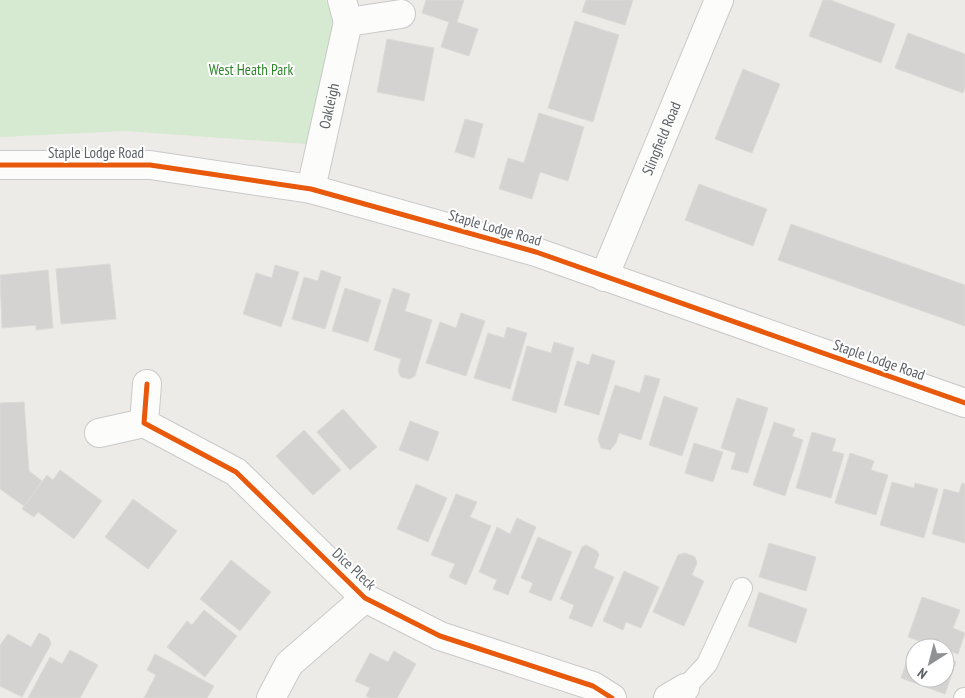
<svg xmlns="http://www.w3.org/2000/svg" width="965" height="698" viewBox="0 0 965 698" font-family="'PT Sans Narrow',sans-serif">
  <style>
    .green { fill: #d5ead0 }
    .building { fill: #d4d3d1; stroke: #dcdad6 }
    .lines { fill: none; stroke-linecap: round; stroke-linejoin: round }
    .service-casing { stroke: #c9cac9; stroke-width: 22 }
    .minor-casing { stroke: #c9cac9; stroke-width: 30 }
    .service { stroke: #fcfcfb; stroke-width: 20 }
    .minor { stroke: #fcfcfb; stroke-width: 28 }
    .cycleway-casing { stroke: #fff; stroke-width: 8 }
    .cycleway { stroke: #e8590c; stroke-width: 5 }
    .labels { text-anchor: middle; stroke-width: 4; stroke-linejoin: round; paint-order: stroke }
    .park-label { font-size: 15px; fill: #2f852c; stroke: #fff }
    .street-label { font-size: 15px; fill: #5c6166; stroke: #fff }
  </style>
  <rect width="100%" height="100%" fill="#edebe7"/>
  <!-- green -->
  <path class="green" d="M 0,0 L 325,0 L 336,20 L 306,144 L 126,131 L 0,137 Z"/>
  <!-- building -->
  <path class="building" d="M 426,0 L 464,0 L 457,22 L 478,29 L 469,56 L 441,47 L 449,22 L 422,13 Z
    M 586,0 L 633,0 L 625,25 L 582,12 Z
    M 823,0 L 830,0 L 895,24 L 881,63 L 809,36 Z
    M 575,21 L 619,35 L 593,122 L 548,108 Z
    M 908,33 L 965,54 L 965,87 L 963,93 L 895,68 Z
    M 387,39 L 434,48 L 424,101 L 377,92 Z
    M 743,69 L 780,84 L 752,153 L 715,139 Z
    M 539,113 L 584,127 L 568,181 L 540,172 L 532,199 L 499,189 L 508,158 L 524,163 Z
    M 465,119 L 483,124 L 474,158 L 455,152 Z
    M 699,184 L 767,209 L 753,246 L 685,220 Z
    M 791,224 L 965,285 L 965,326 L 778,260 Z
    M 110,264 L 116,319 L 61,324 L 56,269 Z
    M 275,265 L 299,272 L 281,327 L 243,314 L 256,273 L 272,278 Z
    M 48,270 L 53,328 L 36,330 L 36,325 L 2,328 L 0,275 Z
    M 321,270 L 341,277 L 325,329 L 292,319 L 304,277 L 318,281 Z
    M 345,288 L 381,300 L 368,342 L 332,331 Z
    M 393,288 L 410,294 L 405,311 L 432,320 L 415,376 L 409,379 L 401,377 L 398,371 L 401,359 L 374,350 Z
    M 461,313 L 485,321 L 466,376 L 426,363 L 440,322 L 456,328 Z
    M 507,327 L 527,333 L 510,389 L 474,378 L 488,333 L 504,338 Z
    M 554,342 L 574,348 L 556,413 L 512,400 L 527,346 L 551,353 Z
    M 592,354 L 615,361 L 599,415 L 564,405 L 577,361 L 589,365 Z
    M 645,375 L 660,379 L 641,440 L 619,433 L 616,443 L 610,450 L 601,448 L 598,439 L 615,385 L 640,393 Z
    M 664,396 L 698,408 L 682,456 L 649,445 Z
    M 737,398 L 768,408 L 748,473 L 731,469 L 736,453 L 721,448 Z
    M 24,402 L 29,471 L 42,481 L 24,506 L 0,489 L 0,403 Z
    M 343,409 L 377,447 L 350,470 L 317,432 Z
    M 410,421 L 439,432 L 428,461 L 399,450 Z
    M 774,422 L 795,429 L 792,436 L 803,440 L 785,496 L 753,485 Z
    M 304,430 L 341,470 L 313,495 L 276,456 Z
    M 812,432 L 836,439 L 832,451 L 844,454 L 831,498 L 796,488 Z
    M 694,443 L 723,452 L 713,482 L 685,473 Z
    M 850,453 L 874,461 L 871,470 L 888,475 L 876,515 L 835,503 Z
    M 60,470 L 102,501 L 74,539 L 38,512 L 34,517 L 22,509 L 47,475 L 53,480 Z
    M 892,482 L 914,488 L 915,483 L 938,489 L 924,538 L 880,525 Z
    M 962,483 L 965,484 L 965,543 L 932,534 L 944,489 L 959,493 Z
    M 416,484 L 447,498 L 428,542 L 397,529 Z
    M 456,494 L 477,502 L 470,517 L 491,526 L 466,585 L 449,577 L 455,564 L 431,555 Z
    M 133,499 L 177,531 L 148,569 L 105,537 Z
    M 517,518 L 536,527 L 508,595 L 493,589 L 497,580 L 479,572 L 497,527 L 510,534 Z
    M 538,537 L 572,552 L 551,601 L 529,592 L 533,583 L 521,578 Z
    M 769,543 L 816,557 L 806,591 L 759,577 Z
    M 586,545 L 597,551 L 599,555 L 594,568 L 614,577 L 592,627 L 569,618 L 574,605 L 560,599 L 582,547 Z
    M 685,553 L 695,557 L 697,563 L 692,575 L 704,581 L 684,626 L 653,612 L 678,555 Z
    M 231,560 L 271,592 L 240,631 L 200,599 Z
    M 624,571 L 659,587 L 641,628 L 626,622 L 623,630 L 603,621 Z
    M 759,592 L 807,609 L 796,643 L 748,626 Z
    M 922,597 L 960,610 L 953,628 L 965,633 L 958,654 L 908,637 Z
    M 204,610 L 237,636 L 205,677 L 167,647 L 187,621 L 192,625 Z
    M 39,633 L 49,638 L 51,644 L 22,697 L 0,686 L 0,645 L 8,634 L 31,647 Z
    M 912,647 L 915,648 L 915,678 L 945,678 L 945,659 L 956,662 L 945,694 L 901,678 Z
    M 70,650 L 98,665 L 80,698 L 28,698 L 50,657 L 62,664 Z
    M 394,651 L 416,664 L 397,698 L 370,698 L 366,696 L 370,688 L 355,681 L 370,653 L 388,662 Z
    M 155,654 L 214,686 L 207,698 L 144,698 L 156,675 L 147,670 Z"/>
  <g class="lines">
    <!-- service casing -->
    <g class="service-casing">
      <path id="service" d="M 685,688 L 707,664 L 742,588
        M 964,698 L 965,698"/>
    </g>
    <!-- minor casing -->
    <g class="minor-casing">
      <g id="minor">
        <path d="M 342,0 L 348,22 L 401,14"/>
        <path d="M 0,165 L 150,165 L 311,189 L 536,252 L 965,403"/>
        <path id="s1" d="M 311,189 L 348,22"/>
        <path id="s2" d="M 604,277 L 719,0"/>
        <path d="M 147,384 L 144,423 L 236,472 L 365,598 L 440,636 L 593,686 L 612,698"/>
        <path d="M 99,433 L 144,423"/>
        <path d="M 271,698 L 289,664 L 365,598"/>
        <path d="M 668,698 L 685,688"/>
      </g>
    </g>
    <!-- service -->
    <use href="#service" class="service"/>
    <!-- minor -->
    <use href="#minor" class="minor"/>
    <!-- cycleway casing -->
    <g class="cycleway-casing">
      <path id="cycleway" d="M 0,165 L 150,165 L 311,189 L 536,252 L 965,403
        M 147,384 L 144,423 L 236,472 L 365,598 L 440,636 L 593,686 L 612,698"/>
    </g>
    <!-- cycleway -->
    <use href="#cycleway" class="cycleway"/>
  </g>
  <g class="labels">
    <!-- park labels -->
    <g class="park-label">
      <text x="251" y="75">West Heath Park</text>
    </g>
    <!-- street labels -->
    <g class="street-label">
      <text dy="5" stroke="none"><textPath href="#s1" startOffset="85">Oakleigh</textPath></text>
      <text dy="5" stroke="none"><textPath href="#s2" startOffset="150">Slingfield Road</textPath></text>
      <text x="96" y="158">Staple Lodge Road</text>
      <text transform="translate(495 228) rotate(16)" y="5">Staple Lodge Road</text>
      <text transform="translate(879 360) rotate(19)" y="5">Staple Lodge Road</text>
      <text transform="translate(354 569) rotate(43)" y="5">Dice Pleck</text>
    </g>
  </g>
  <!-- north arrow -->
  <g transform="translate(930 663) rotate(216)"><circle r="24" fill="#ffffff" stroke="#bec0c2"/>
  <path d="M0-4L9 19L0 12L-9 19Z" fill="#8f9193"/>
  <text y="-8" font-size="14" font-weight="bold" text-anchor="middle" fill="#5c6166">N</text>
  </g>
</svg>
